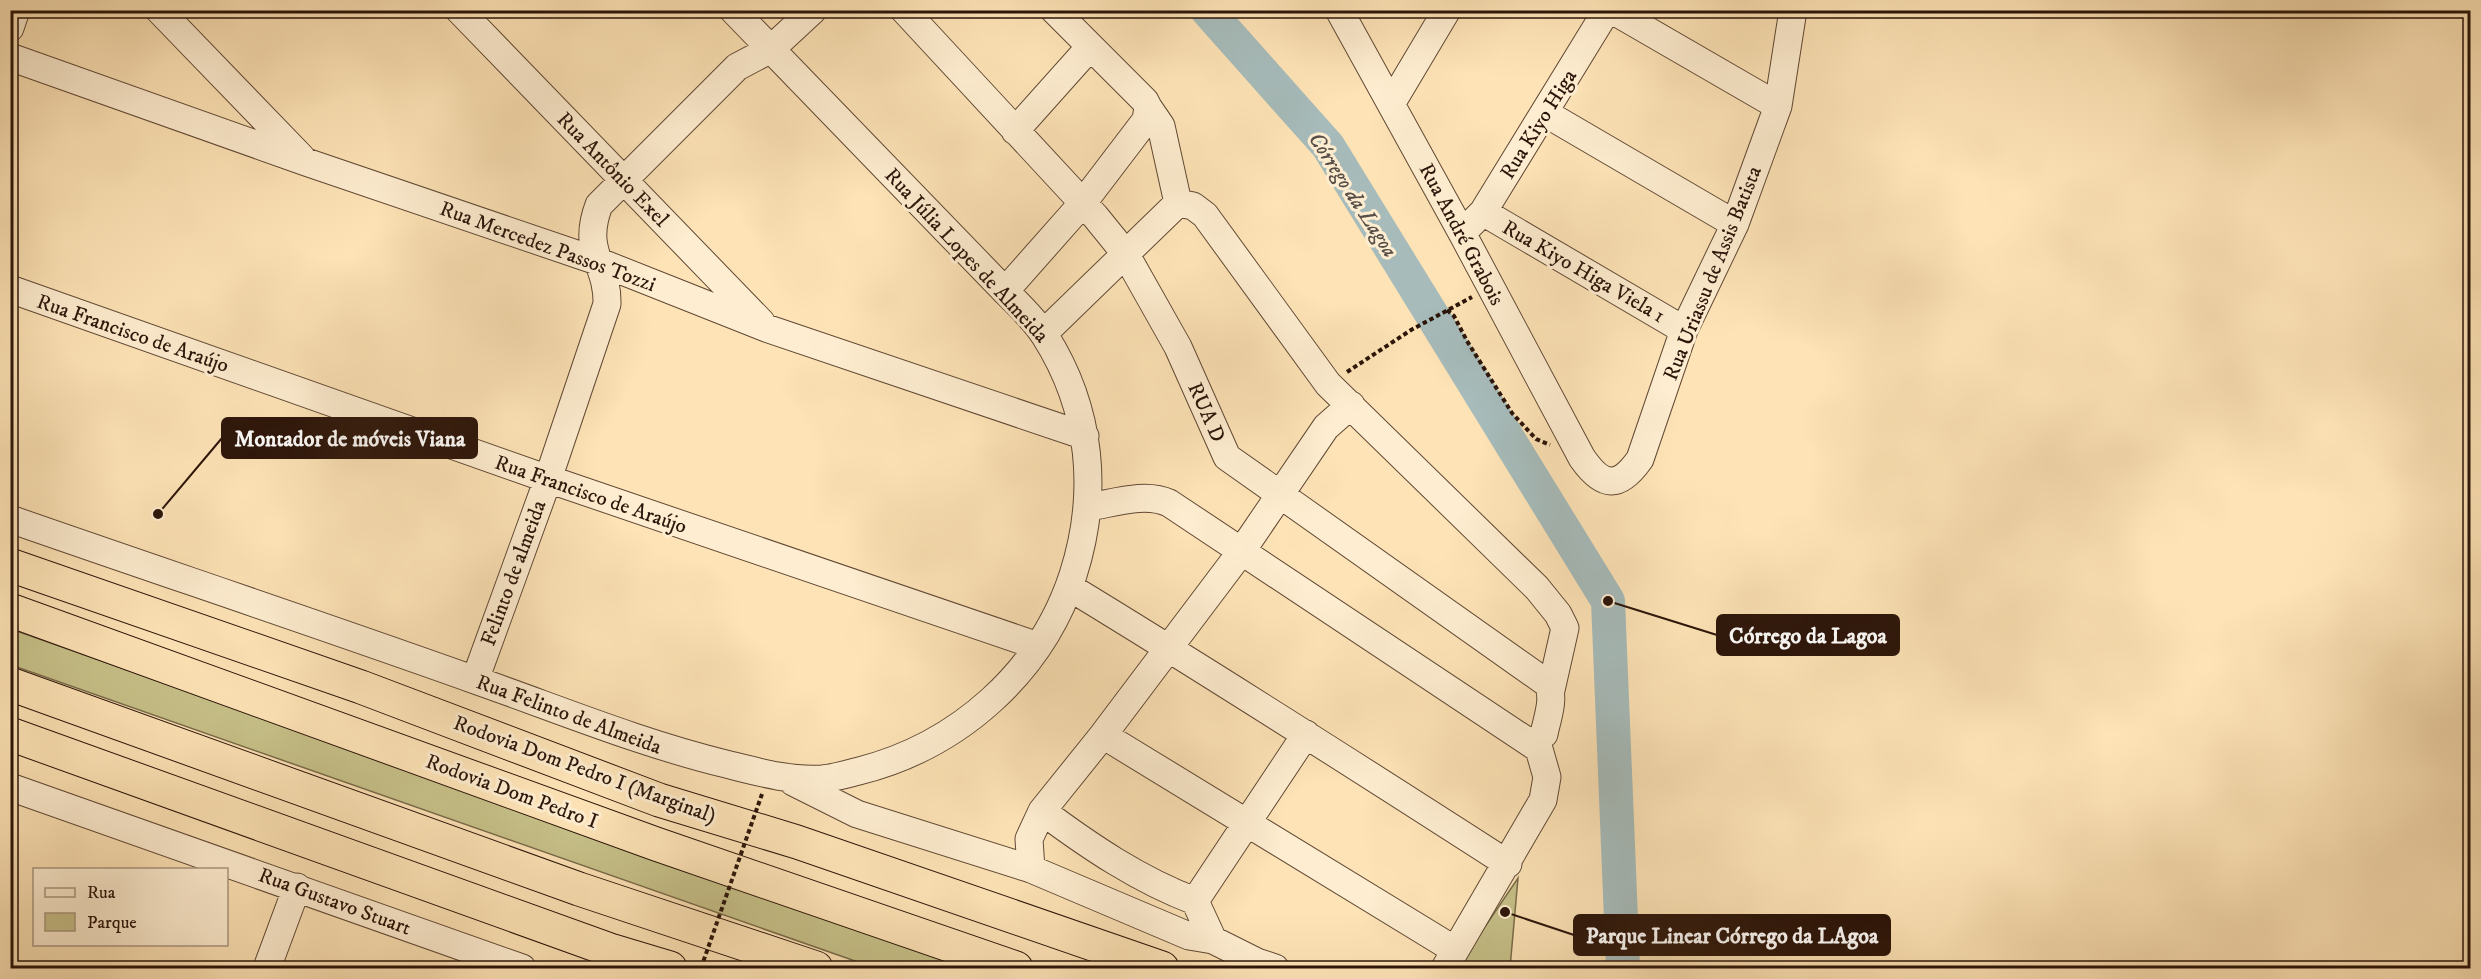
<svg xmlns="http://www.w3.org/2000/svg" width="2481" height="979" viewBox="0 0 2481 979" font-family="'IM FELL DW Pica',serif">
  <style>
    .green { fill: #c7c189; stroke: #796a49; stroke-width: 1.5 }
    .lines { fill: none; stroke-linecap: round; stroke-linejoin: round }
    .river { stroke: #a6bbba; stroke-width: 34 }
    .minor-casing { stroke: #604834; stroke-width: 29 }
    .highway-casing { stroke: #2b1409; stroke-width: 35 }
    .path { stroke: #2b1409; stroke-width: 4; stroke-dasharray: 4.5 3; stroke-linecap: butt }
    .minor { stroke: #feedd0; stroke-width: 27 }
    .highway { stroke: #fde3b6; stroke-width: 33 }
    .path-bridge { stroke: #2b1409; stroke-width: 4; stroke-dasharray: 4.5 3; stroke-linecap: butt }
    .labels { text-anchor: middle; stroke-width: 6; stroke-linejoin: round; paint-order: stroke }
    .street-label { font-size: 21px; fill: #2b1409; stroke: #feedd0 }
    .water-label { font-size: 22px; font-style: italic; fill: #564e47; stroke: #feedd0 }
    .leader { fill: none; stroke: #2b1409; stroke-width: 2 }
    .callout-dot { fill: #2b1409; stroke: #feedd0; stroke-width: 2 }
    .callout { fill: #2b1409; stroke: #2b1409; stroke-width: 2 }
    .callout-label { font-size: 22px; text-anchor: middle; font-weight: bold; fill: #fff }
  </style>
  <rect width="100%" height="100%" fill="#fde3b6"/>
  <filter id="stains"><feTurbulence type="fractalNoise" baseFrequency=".00333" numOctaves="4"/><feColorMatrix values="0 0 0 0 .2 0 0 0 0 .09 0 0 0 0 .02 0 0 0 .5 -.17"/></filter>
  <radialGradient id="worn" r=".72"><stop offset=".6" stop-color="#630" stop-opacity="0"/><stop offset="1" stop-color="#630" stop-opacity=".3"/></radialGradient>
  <!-- green -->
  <path class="green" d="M 11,629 L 974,968 L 875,968 L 11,665 Z
    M 1518,878 L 1510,968 L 1457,968 Z"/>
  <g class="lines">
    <!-- river -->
    <path class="river" d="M 1207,10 L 1328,146 L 1608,601 L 1623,968"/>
    <!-- minor casing -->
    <g class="minor-casing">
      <path id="minor" d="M 159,10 L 301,157
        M 459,10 L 761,322
        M 904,10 L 1095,216 L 1125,253 L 1178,347 L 1227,457 L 1548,684 C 1555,699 1547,719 1544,734 L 1532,743
        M 1339,10 L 1462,233 L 1582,458 C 1603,488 1619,489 1640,459 L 1684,330 L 1735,224 L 1778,106 L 1793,10
        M 1612,10 L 1778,106
        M 10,28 L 16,10
        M 10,57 L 306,162 L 597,261 L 766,328 L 1085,436
        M 1391,104 L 1447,10
        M 1148,107 L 1161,126 L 1178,203
        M 1545,113 L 1735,224
        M 1015,131 L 1090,47
        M 1178,203 L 1193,206 L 1205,215 L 1328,384 L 1537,588 L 1558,614 L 1565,628 L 1551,690
        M 1483,212 L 1684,330
        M 1462,233 L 1483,212 L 1607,10
        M 10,289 L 548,479 L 1038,646
        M 1005,291 L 1082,204 L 1146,120 L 1148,107 L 1145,101 L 1054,10
        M 1044,333 L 1178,203
        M 1089,507 C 1114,503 1145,492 1169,503 L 1539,749 L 1547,777 L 1543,800 L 1445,968
        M 10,519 C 165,573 321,625 475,680 C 558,709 640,743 726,764 C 758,772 789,781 822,779 C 834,778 847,774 859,771 C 958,746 1041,673 1073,575 C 1099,494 1092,410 1045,336 C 1035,320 1019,305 1005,291 L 733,10
        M 1069,587 C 1217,677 1362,770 1508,864
        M 475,680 L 548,479 L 607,304 C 608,263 581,252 599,205 L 737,67 L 771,49 L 813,10
        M 1103,735 L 1455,950
        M 793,782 L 857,814 L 1031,869 L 1189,936 L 1213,940 L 1257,962 L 1275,968
        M 10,787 L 522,968
        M 1042,811 C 1089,846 1139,880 1195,901 L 1213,940
        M 1031,869 L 1029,839 L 1042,811 L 1103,735 L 1241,552 L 1326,427 L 1351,405
        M 1195,901 L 1306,734
        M 267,968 L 297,887"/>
    </g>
    <!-- highway casing -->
    <g class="highway-casing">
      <path id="highway" d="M 10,565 L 361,687 L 659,800 L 797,842 L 1162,968
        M 10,610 L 656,844 L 1016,968
        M 10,684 L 579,889 L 816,968
        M 10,734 L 610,950 L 670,968"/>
    </g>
    <!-- path -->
    <path class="path" d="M 1447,310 L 1454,316 L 1467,341 L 1512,413 L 1536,439 L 1550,445
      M 1347,372 L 1411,330 L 1472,297"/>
    <!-- minor -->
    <use href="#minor" class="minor"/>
    <!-- highway -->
    <use href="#highway" class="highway"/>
    <!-- path-bridge -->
    <path class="path-bridge" d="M 701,968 L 762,794"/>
  </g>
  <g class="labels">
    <!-- street labels -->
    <g class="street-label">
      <text transform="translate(1538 124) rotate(-58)" y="7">Rua Kiyo Higa</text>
      <text transform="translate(613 169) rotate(46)" y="7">Rua Antônio Exel</text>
      <text transform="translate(1462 234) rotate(62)" y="7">Rua André Grabois</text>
      <text transform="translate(548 246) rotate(20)" y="7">Rua Mercedez Passos Tozzi</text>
      <text transform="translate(967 255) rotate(47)" y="7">Rua Júlia Lopes de Almeida</text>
      <text transform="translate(1584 271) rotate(30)" y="7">Rua Kiyo Higa Viela 1</text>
      <text transform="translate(1712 273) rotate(-68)" y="7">Rua Uriassu de Assis Batista</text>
      <text transform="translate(133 333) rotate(19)" y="7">Rua Francisco de Araújo</text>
      <text transform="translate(1207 412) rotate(66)" y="7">RUA D</text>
      <text transform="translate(591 494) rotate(19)" y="7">Rua Francisco de Araújo</text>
      <text transform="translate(513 573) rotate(-70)" y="7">Felinto de almeida</text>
      <text transform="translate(569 714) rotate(20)" y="7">Rua Felinto de Almeida</text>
      <text transform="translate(585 769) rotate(20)" y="7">Rodovia Dom Pedro I (Marginal)</text>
      <text transform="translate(512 791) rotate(20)" y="7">Rodovia Dom Pedro I</text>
      <text transform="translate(335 901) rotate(20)" y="7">Rua Gustavo Stuart</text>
    </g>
    <!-- water labels -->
    <g class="water-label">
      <text transform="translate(1354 194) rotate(57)" y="8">Córrego da Lagoa</text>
    </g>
  </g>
  <!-- callouts -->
  <path class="leader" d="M158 514L222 438M1608 601L1717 635M1505 912L1574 935"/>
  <g class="callout-dot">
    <circle cx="158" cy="514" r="6"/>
    <circle cx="1608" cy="601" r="6"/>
    <circle cx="1505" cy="912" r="6"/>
  </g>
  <g class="callout">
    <rect x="222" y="418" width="255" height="40" rx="6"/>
    <rect x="1717" y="615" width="182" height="40" rx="6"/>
    <rect x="1574" y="915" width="316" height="40" rx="6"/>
  </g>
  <g class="callout-label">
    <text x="350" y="446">Montador de móveis Viana</text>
    <text x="1808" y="643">Córrego da Lagoa</text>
    <text x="1732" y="943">Parque Linear Córrego da LAgoa</text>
  </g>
  <!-- margin -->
  <rect width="2481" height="979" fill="none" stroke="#fde3b6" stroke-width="36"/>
  <rect x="12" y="12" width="2457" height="955" fill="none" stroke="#2b1409" stroke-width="3"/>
  <rect x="18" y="18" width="2445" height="943" fill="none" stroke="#2b1409" stroke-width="1.5"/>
  <!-- legend -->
  <rect x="33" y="868" width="195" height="78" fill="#feedd0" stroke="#aa9680" stroke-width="1.5"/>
  <rect x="45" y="888" width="30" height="9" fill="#feedd0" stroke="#aa9680" stroke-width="1.5"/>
  <text x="87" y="898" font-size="18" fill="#2b1409">Rua</text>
  <rect x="45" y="913" width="30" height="18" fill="#c7c189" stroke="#aa9680" stroke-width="1.5"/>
  <text x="87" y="928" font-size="18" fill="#2b1409">Parque</text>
  <rect width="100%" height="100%" filter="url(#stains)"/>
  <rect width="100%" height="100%" fill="url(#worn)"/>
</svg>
